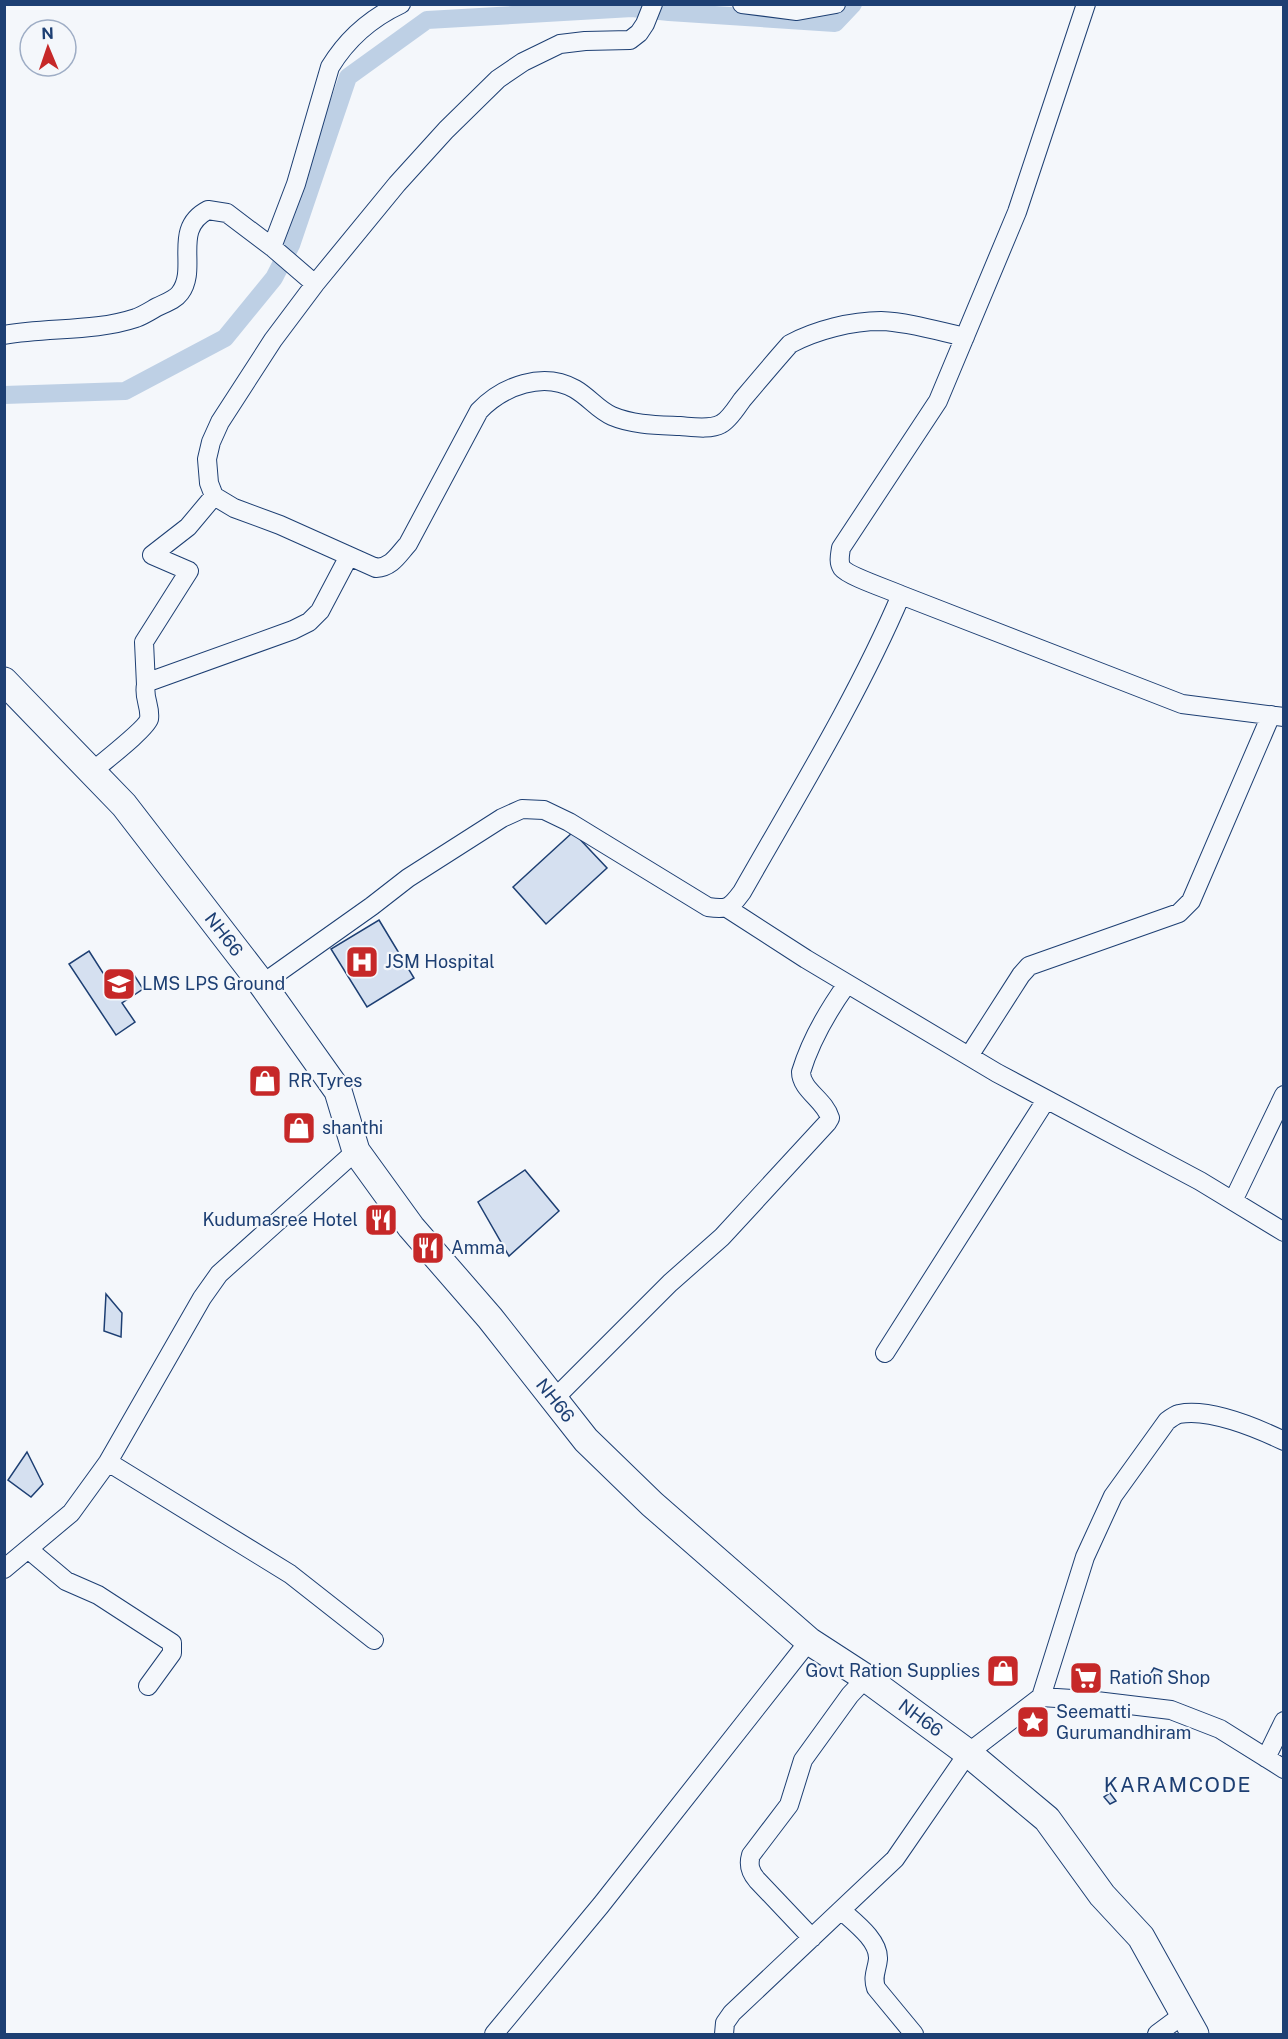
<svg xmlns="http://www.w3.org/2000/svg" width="1288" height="2039" viewBox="0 0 1288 2039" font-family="'Public Sans',sans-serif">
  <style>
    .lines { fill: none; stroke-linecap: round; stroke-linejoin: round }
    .canal { stroke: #bed0e5; stroke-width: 18 }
    .building { fill: #d5e0f0; stroke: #1d3f73; stroke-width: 1.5 }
    .minor-casing { stroke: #1d3f73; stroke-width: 20 }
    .highway-casing { stroke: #1d3f73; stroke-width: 29 }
    .minor { stroke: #f4f7fb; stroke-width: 18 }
    .highway { stroke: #f4f7fb; stroke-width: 27 }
    .labels { text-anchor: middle; stroke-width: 4.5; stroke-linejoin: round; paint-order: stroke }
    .street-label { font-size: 18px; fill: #1d3f73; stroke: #f4f7fb }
    .poi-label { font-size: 18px; fill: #1d3f73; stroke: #f4f7fb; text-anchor: start }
    .quarter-label { font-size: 21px; letter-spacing: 1.5px; fill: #1d3f73; stroke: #f4f7fb }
  </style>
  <rect width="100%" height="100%" fill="#f4f7fb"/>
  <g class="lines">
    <!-- canal -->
    <path class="canal" d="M 4,395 L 125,391 L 225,338 L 274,278 L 291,245 L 348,77 L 427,20 L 632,8 L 669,12 L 835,23 L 853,4"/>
  </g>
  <!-- building -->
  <path class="building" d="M 573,832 L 607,868 L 546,924 L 513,887 Z
    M 379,920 L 414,978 L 367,1007 L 331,949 Z
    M 89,951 L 110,984 L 131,970 L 143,989 L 122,1003 L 135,1022 L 116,1035 L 69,964 Z
    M 293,1119 L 297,1124 L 290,1129 L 286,1123 Z
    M 300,1126 L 305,1132 L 297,1137 L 291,1131 Z
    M 525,1170 L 559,1211 L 509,1256 L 478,1202 Z
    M 380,1212 L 389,1221 L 381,1227 L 373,1218 Z
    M 106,1294 L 122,1313 L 121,1337 L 104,1331 Z
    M 27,1452 L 43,1484 L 31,1497 L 8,1480 Z
    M 1154,1668 L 1162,1671 L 1155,1681 L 1149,1676 Z
    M 1110,1793 L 1116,1801 L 1110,1804 L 1104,1797 Z"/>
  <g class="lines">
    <!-- minor casing -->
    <g class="minor-casing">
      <path id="minor" d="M 653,4 L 645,24 L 639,33 L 630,40 L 585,41 L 560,44 L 523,62 L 498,79 L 446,130 L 397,184 L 315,284 L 273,340 L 220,422 L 211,442 L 207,459 L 209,483 L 214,496 L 234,508 L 280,525 L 376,568 C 392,567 398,555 408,544 L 479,411 C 503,386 543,371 575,389 C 589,397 598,410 612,416 C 633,425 658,425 680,426 C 693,427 710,430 721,424 C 729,420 737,407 742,400 C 758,381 774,362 790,344 C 816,330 852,321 881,321 C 909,322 938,331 965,337
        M 742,4 L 797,11 L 836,4
        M 272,247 L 296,184 L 330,67 C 347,39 371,18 401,4
        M 4,335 C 48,327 94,332 136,318 C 144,315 150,311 157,307 C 165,303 175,300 180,293 C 199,268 171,229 208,210 L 227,213 L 272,247 L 315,284
        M 901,595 L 1182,704 L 1284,717
        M 146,685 L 144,642 L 189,571 L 152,555 L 188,527 L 214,496
        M 93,771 C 103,762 146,729 149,719 C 151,707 143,697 146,685 L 151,681 L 293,630 L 309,622 L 320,611 L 349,556
        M 727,908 L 806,959 L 997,1073 L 1200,1181 L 1284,1232
        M 262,984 L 372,906 L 408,878 L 502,818 L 522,809 L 544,810 L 569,822 L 708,907 C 728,910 730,908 742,892 C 797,795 857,698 901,595 C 890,590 848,576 842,568 C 838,562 840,555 841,548 L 938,401 L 1017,212 L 1086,4
        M 969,1056 L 1021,975 L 1029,966 L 1179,913 L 1191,901 L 1271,715
        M 1233,1201 L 1284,1095
        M 885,1353 L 1046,1100
        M 553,1400 L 670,1283 L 722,1237 L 827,1123 L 830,1118 C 825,1100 801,1090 801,1072 C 811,1039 827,1012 847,984
        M 108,1462 L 290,1574 L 374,1640
        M 28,1549 L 66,1581 L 98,1595 L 172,1643 L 172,1653 L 148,1686
        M 4,1569 L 71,1513 L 108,1462 L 202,1298 L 219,1274 L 356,1151
        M 1041,1697 L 1085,1557 L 1113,1496 L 1167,1421 C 1171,1418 1175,1415 1179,1414 C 1209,1408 1257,1428 1284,1441
        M 1266,1758 L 1284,1721
        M 841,1910 C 854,1922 879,1940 878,1959 C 877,1970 872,1976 876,1988 L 914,2034
        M 812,1938 L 757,1880 C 750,1872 748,1865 751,1855 L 789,1805 L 803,1760 L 850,1695 L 866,1678
        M 494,2034 L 601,1905 L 809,1641
        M 724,2034 L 725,2023 L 732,2013 L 895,1859 L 968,1753 L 1041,1697 L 1088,1700 L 1171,1710 L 1220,1729 L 1284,1769
        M 1157,2034 L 1184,2014"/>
    </g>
    <!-- highway casing -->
    <g class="highway-casing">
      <g id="highway">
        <path id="s1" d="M 4,681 L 124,805 L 262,984 L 338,1091 L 356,1151 L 411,1227 L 490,1318 L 586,1440 L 652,1504 L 809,1641 L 866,1678 L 968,1753 L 1047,1819 L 1102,1895 L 1141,1937 L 1195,2034"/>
      </g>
    </g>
    <!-- minor -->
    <use href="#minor" class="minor"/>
    <!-- highway -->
    <use href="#highway" class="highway"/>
  </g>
  <!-- icons -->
  <defs>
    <g id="hospital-square" transform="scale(1.725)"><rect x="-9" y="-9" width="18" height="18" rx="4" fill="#c62828" stroke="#f4f7fb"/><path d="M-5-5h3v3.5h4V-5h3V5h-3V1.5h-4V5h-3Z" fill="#fff"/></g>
    <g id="school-square" transform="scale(1.725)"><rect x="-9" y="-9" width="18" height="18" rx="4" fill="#c62828" stroke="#f4f7fb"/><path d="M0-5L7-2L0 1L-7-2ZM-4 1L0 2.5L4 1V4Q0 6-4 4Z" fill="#fff"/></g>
    <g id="shop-square" transform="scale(1.725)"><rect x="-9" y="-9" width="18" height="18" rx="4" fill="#c62828" stroke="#f4f7fb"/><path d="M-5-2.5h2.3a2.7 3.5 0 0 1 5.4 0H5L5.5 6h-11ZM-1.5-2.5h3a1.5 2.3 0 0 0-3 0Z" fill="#fff"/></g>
    <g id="restaurant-square" transform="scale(1.725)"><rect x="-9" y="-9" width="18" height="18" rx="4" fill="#c62828" stroke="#f4f7fb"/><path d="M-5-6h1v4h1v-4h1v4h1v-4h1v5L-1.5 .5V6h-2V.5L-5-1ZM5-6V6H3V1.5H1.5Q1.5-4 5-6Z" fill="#fff"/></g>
    <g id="supermarket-square" transform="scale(1.725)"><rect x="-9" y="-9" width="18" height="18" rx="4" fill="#c62828" stroke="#f4f7fb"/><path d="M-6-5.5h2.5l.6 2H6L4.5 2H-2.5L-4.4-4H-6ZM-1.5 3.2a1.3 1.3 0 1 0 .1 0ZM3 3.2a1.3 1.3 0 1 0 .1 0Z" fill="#fff"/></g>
    <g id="sight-square" transform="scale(1.725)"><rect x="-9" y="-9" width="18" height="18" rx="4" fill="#c62828" stroke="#f4f7fb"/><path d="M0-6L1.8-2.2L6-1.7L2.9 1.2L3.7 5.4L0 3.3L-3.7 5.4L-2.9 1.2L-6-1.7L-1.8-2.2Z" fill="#fff"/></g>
  </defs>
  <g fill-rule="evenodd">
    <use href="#hospital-square" x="362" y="962"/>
    <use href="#school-square" x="119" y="984"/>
    <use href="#shop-square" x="265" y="1081"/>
    <use href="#shop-square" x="299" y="1128"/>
    <use href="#restaurant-square" x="381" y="1220"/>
    <use href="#restaurant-square" x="428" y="1248"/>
    <use href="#shop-square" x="1003" y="1671"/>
    <use href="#supermarket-square" x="1086" y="1678"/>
    <use href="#sight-square" x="1033" y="1722"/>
  </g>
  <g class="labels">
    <!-- street labels -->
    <g class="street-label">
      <text dy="6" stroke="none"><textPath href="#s1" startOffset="336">NH66</textPath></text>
      <text dy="6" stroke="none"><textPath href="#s1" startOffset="912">NH66</textPath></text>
      <text dy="6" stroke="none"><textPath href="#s1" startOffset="1398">NH66</textPath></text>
    </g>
    <!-- poi labels -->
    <g class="poi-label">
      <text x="385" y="968">JSM Hospital</text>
      <text x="142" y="990">LMS LPS Ground</text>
      <text x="288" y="1087">RR Tyres</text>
      <text x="322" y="1134">shanthi</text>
      <text x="358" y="1226" text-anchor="end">Kudumasree Hotel</text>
      <text x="451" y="1254">Amma</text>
      <text x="980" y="1677" text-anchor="end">Govt Ration Supplies</text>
      <text x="1109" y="1684">Ration Shop</text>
      <text x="1056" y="1718">Seematti<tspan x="1056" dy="21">Gurumandhiram</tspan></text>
    </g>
    <!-- quarter labels -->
    <g class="quarter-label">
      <text x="1178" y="1792">KARAMCODE</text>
    </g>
  </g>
  <!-- border -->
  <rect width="1288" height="2039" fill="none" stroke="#1d3f73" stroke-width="12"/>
  <!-- north arrow -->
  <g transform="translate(48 48) rotate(358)"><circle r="28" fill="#f4f7fb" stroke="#9eadc5" stroke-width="1.5"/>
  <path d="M0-4.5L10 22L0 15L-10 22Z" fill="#c62828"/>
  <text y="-9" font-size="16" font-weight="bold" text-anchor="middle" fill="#1d3f73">N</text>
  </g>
</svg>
